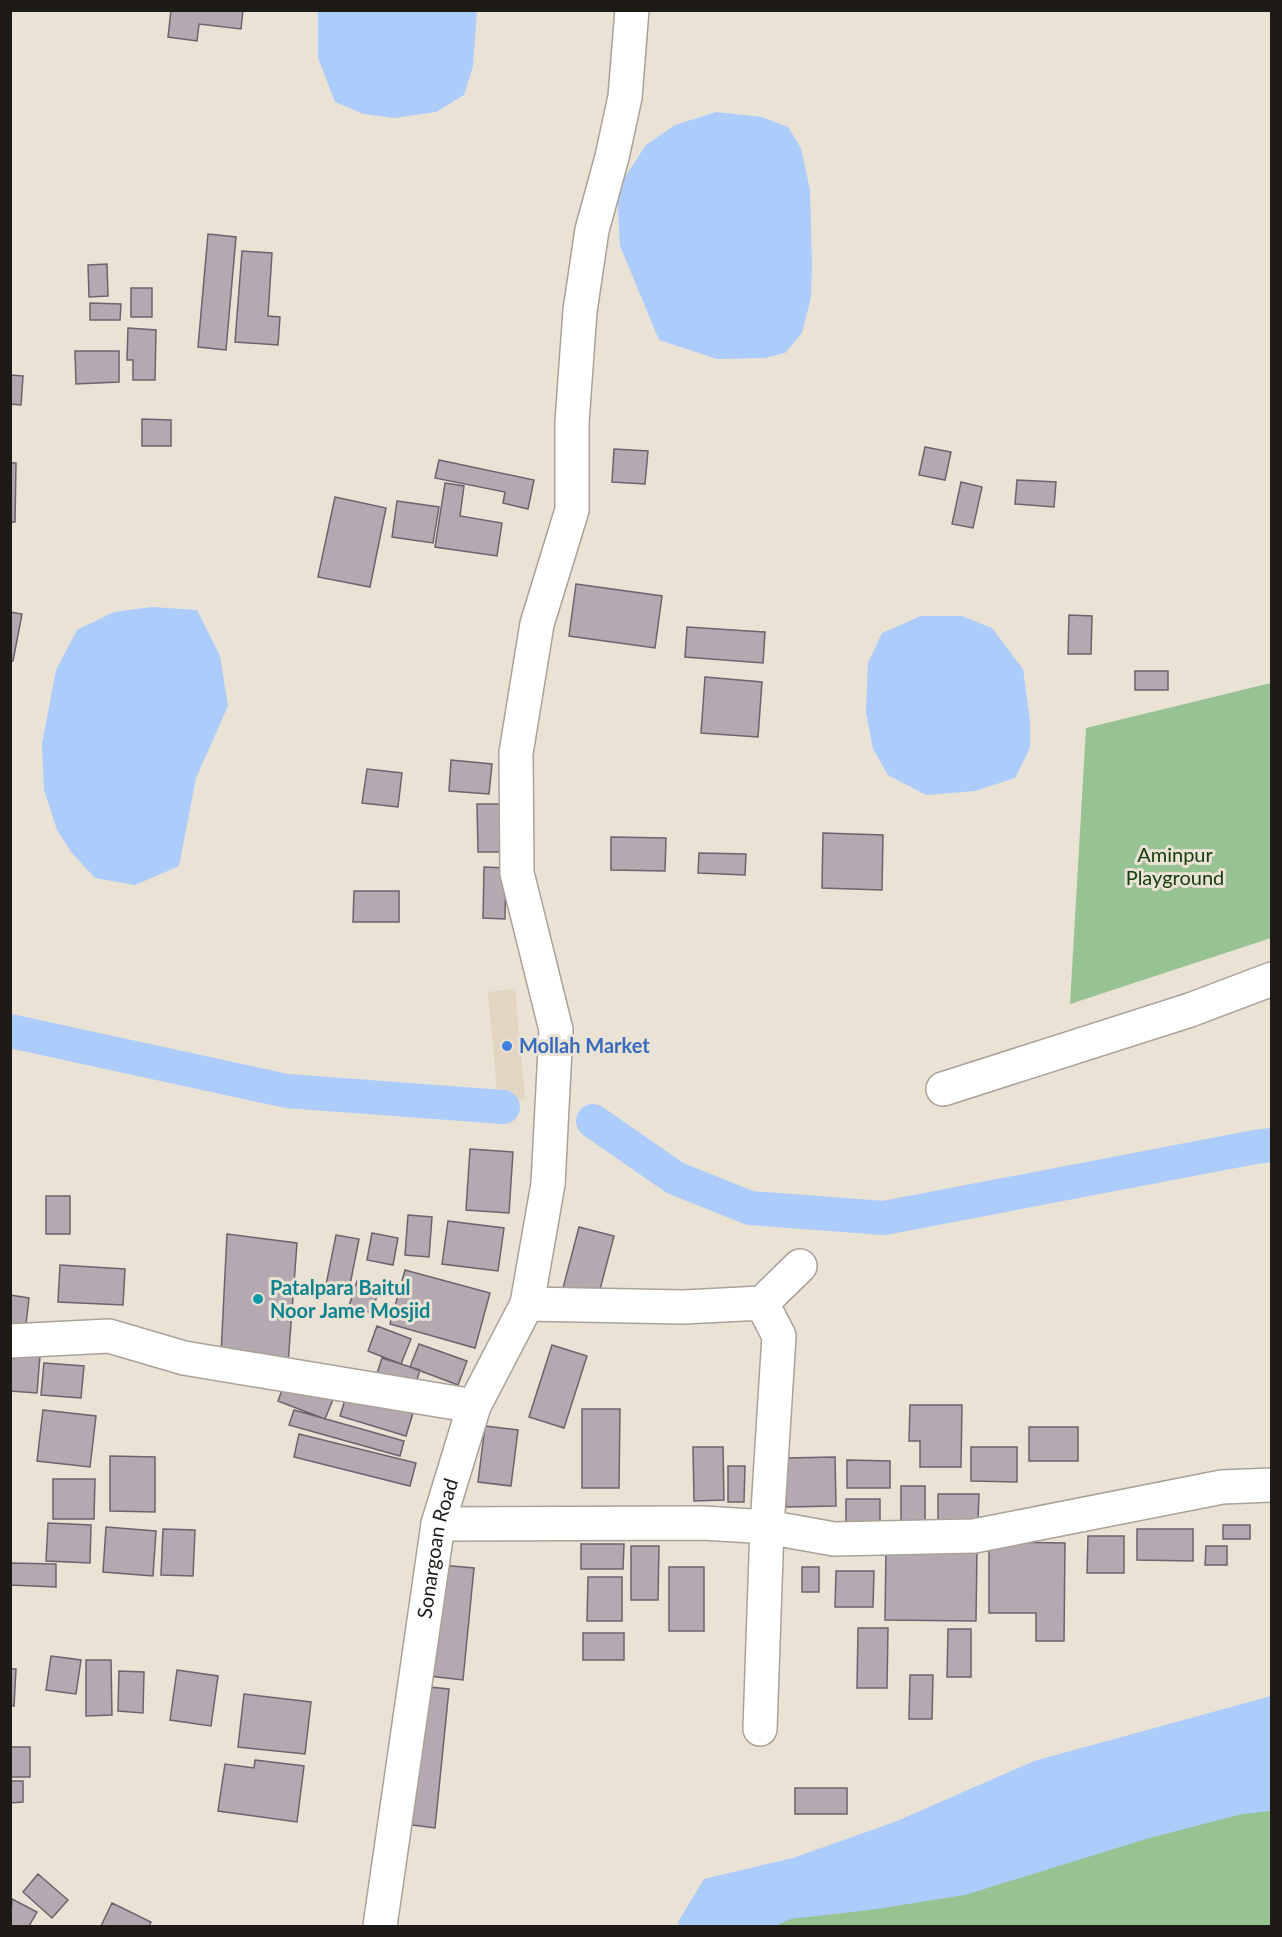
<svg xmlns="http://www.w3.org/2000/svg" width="1282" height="1937" viewBox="0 0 1282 1937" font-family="Lato,sans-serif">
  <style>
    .built { fill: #e2d6c2 }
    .green { fill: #97c291 }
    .water { fill: #acccfb }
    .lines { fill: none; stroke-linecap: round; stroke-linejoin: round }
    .canal { stroke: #acccfb; stroke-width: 34 }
    .building { fill: #b4a8b1; stroke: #6e636c; stroke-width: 1.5 }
    .minor-casing { stroke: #aaa296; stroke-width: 36 }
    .tertiary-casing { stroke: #aaa296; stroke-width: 36 }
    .secondary-casing { stroke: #aaa296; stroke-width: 36 }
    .minor { stroke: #fff; stroke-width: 33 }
    .tertiary { stroke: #fff; stroke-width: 33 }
    .secondary { stroke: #fff; stroke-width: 33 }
    .shop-dot { fill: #3f7fe0; stroke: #e9e2d5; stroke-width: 2 }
    .culture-dot { fill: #0f9aa8; stroke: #e9e2d5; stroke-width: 2 }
    .labels { text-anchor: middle; stroke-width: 6; stroke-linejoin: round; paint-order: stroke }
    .park-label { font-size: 20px; fill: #13400d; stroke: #e9e2d5 }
    .shop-label { font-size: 20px; font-weight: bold; fill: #366cbe; stroke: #e9e2d5; text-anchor: start }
    .culture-label { font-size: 20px; font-weight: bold; fill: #0d838f; stroke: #e9e2d5; text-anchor: start }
    .street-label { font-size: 20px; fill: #1e1b17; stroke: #e9e2d5 }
  </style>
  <rect width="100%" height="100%" fill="#e9e2d5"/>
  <!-- built -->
  <path class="built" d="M 515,989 L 525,1099 L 498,1102 L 488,992 Z"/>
  <!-- green -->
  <path class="green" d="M 1271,683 L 1271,938 L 1070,1004 L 1086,728 Z
    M 1271,1786 L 1271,1926 L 682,1926 Z"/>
  <!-- water -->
  <path class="water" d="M 318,11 L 477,11 L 473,66 L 464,95 L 436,112 L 394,118 L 363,114 L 335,102 L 318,58 Z
    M 716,112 L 762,117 L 788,127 L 801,148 L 810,190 L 812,265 L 811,297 L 802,333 L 785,353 L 765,358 L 717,359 L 659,340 L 620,246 L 617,189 L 646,145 L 675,125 Z
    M 152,607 L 197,610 L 220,656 L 228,706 L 196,778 L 179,866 L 135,885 L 95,878 L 72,853 L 57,830 L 44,790 L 42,744 L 56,670 L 77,630 L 114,612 Z
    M 921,616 L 962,616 L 992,628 L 1023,669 L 1030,721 L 1030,748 L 1015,778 L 975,791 L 926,795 L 888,775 L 873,749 L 866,712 L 868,663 L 882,633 Z
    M 1271,1696 L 1271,1811 L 1242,1814 L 1146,1839 L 965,1895 L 870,1910 L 791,1919 L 775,1926 L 679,1926 L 678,1922 L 704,1879 L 793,1858 L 897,1821 L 1034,1761 Z"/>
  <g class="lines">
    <!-- canal -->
    <path class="canal" d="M 10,1031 L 287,1091 L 503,1107
      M 593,1121 L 675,1178 L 750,1208 L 884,1218 L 1255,1147 L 1272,1145"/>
  </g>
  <!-- building -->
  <path class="building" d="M 171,10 L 243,10 L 241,29 L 199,24 L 197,41 L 168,37 Z
    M 208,234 L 236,237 L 226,350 L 198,347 Z
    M 242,251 L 272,253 L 268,316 L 280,317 L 278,345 L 235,342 Z
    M 107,264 L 108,296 L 89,297 L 88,265 Z
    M 131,288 L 152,288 L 152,317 L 131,317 Z
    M 90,303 L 121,304 L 120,320 L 90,320 Z
    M 128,328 L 156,330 L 155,380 L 133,380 L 133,360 L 127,360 Z
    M 75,351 L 119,351 L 119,382 L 76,384 Z
    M 10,375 L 23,376 L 21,405 L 10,404 Z
    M 142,419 L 171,420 L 171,446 L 142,446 Z
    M 925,447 L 951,452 L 945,480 L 919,475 Z
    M 614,449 L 648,451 L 645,484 L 612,482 Z
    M 439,460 L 534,480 L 528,509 L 503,503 L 505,492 L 435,478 Z
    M 10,463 L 16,463 L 15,522 L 10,522 Z
    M 1017,480 L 1056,482 L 1054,507 L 1015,504 Z
    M 961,482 L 982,487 L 973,528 L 952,524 Z
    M 445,483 L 464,486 L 460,516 L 502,523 L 497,556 L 435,547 Z
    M 335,497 L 386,508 L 370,587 L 318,577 Z
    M 397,501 L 439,507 L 433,543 L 392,537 Z
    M 576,584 L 662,596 L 655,648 L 569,636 Z
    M 10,612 L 22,614 L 13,661 L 10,661 Z
    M 1069,615 L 1092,616 L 1091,654 L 1068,654 Z
    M 687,627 L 765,632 L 763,663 L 685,657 Z
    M 1135,671 L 1168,671 L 1168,690 L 1135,690 Z
    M 705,677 L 762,682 L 758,737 L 701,733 Z
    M 451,760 L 492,764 L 489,794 L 449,791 Z
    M 367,769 L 402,773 L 398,807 L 362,803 Z
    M 477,804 L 503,804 L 504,852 L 478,852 Z
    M 823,833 L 883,835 L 882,890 L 822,888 Z
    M 611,837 L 666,838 L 665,871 L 611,870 Z
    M 699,853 L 746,854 L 745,875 L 698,873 Z
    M 484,867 L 506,868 L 505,919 L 483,918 Z
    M 354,891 L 399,891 L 399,922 L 353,922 Z
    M 470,1149 L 513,1152 L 509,1213 L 466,1210 Z
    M 46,1196 L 70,1196 L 70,1234 L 46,1234 Z
    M 408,1215 L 432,1217 L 429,1257 L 405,1255 Z
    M 448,1221 L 504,1228 L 498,1271 L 442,1264 Z
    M 579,1227 L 614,1236 L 597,1301 L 562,1292 Z
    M 372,1233 L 398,1238 L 393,1265 L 367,1260 Z
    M 227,1234 L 297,1243 L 288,1364 L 221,1354 Z
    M 336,1235 L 359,1239 L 348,1295 L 325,1290 Z
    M 60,1265 L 125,1269 L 123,1305 L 58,1302 Z
    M 405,1270 L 490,1293 L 475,1348 L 390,1324 Z
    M 357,1281 L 379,1288 L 372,1313 L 349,1306 Z
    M 10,1295 L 29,1298 L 25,1333 L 10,1331 Z
    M 377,1326 L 411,1339 L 401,1364 L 368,1351 Z
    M 419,1344 L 467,1361 L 458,1385 L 410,1367 Z
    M 552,1345 L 587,1356 L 564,1428 L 529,1417 Z
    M 10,1352 L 40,1355 L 37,1393 L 10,1391 Z
    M 382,1358 L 420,1370 L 413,1392 L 375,1380 Z
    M 44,1363 L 84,1366 L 81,1398 L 41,1395 Z
    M 286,1379 L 334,1397 L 325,1419 L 278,1401 Z
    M 347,1393 L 413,1413 L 406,1436 L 340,1416 Z
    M 910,1405 L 962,1405 L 961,1467 L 920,1467 L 920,1441 L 909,1441 Z
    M 582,1409 L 620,1409 L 619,1488 L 582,1488 Z
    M 43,1410 L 96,1416 L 90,1467 L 37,1461 Z
    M 294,1410 L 404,1441 L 400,1456 L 289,1425 Z
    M 485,1426 L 518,1430 L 511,1486 L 478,1482 Z
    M 1029,1427 L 1078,1427 L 1078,1461 L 1029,1461 Z
    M 299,1434 L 416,1463 L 410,1486 L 294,1457 Z
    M 693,1447 L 723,1447 L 724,1500 L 694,1501 Z
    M 971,1447 L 1017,1447 L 1017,1482 L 971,1481 Z
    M 110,1456 L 155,1457 L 155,1512 L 110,1511 Z
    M 835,1457 L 836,1506 L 786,1507 L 785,1458 Z
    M 847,1460 L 890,1461 L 890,1488 L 847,1488 Z
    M 728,1466 L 745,1466 L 744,1502 L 728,1502 Z
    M 53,1479 L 95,1479 L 94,1519 L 53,1519 Z
    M 901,1486 L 925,1486 L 925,1522 L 901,1522 Z
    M 938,1494 L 979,1494 L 978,1521 L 938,1521 Z
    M 846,1499 L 880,1499 L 880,1530 L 846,1529 Z
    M 48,1523 L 91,1525 L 90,1563 L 46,1561 Z
    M 1223,1525 L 1250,1525 L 1250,1539 L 1223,1539 Z
    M 106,1527 L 156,1531 L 153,1576 L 103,1572 Z
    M 163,1529 L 195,1530 L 193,1576 L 161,1575 Z
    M 1137,1529 L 1193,1529 L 1193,1561 L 1137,1560 Z
    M 1088,1536 L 1124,1536 L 1124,1573 L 1087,1573 Z
    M 989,1542 L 1065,1543 L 1064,1641 L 1036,1641 L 1036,1613 L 989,1613 Z
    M 581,1544 L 624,1544 L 623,1569 L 581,1569 Z
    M 631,1546 L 659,1546 L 658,1600 L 631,1600 Z
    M 1206,1546 L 1227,1546 L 1227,1565 L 1205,1565 Z
    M 886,1547 L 977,1548 L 976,1621 L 885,1620 Z
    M 10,1563 L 56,1564 L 56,1587 L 10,1585 Z
    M 440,1565 L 474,1568 L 463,1680 L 429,1676 Z
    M 669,1567 L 704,1567 L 704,1631 L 669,1631 Z
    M 802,1567 L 819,1567 L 819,1592 L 802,1592 Z
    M 836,1571 L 874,1571 L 873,1607 L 835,1607 Z
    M 588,1577 L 622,1577 L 622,1621 L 587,1621 Z
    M 858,1628 L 888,1628 L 887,1688 L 857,1688 Z
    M 948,1629 L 971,1629 L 971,1677 L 947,1677 Z
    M 583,1633 L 624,1633 L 624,1660 L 583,1660 Z
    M 51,1656 L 81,1660 L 76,1694 L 46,1690 Z
    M 86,1660 L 111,1660 L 112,1715 L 86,1716 Z
    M 10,1669 L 16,1669 L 14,1706 L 10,1705 Z
    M 177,1670 L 218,1676 L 211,1726 L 170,1720 Z
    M 119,1671 L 144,1672 L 143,1713 L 118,1711 Z
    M 910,1675 L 933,1675 L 932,1719 L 909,1719 Z
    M 419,1686 L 449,1689 L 435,1828 L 405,1824 Z
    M 244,1694 L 311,1702 L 305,1754 L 238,1747 Z
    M 10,1747 L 30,1747 L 30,1777 L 10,1777 Z
    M 255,1760 L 304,1766 L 297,1822 L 218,1811 L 225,1764 L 254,1768 Z
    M 10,1781 L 23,1781 L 23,1802 L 10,1803 Z
    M 795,1788 L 847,1788 L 847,1814 L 795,1814 Z
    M 38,1874 L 68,1900 L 52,1918 L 23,1892 Z
    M 12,1899 L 37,1912 L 29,1926 L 10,1926 Z
    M 112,1903 L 151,1922 L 149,1926 L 101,1926 Z"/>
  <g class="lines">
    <!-- minor casing -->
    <g class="minor-casing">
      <path id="minor" d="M 943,1089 L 1190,1010 L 1272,979
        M 527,1304 L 684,1307 L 762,1303 L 800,1266
        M 10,1341 L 109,1336 L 184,1358 L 474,1406
        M 438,1524 L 703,1523 L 767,1527 L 834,1539 L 974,1536 L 1222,1487 L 1272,1485
        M 760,1729 L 767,1527 L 779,1336 L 762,1303"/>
    </g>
    <!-- tertiary casing -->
    <g class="tertiary-casing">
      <path id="tertiary" d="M 548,1184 L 556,1030 L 517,873 L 516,753 L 537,624 L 572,510 L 572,422 L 580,311 L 592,230 L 612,157 L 625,97 L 632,10"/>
    </g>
    <!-- secondary casing -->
    <g class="secondary-casing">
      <g id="secondary">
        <path id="s1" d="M 380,1926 L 438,1524 L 474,1406 L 527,1304 L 548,1184"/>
      </g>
    </g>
    <!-- minor -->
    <use href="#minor" class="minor"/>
    <!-- tertiary -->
    <use href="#tertiary" class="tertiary"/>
    <!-- secondary -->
    <use href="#secondary" class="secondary"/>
  </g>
  <!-- markers -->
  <circle class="shop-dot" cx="507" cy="1046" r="6"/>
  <circle class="culture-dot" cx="258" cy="1299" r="6"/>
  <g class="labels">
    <!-- park labels -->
    <g class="park-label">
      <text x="1175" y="862">Aminpur<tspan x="1175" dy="23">Playground</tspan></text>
    </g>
    <!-- shop labels -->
    <g class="shop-label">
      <text x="519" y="1053">Mollah Market</text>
    </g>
    <!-- culture labels -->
    <g class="culture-label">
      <text x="270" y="1295">Patalpara Baitul<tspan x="270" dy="23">Noor Jame Mosjid</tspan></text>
    </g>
    <!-- street labels -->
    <g class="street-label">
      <text dy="7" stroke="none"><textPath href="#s1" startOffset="382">Sonargoan Road</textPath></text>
    </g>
  </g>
  <!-- border -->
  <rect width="1282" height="1937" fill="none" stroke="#1e1b17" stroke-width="24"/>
</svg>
